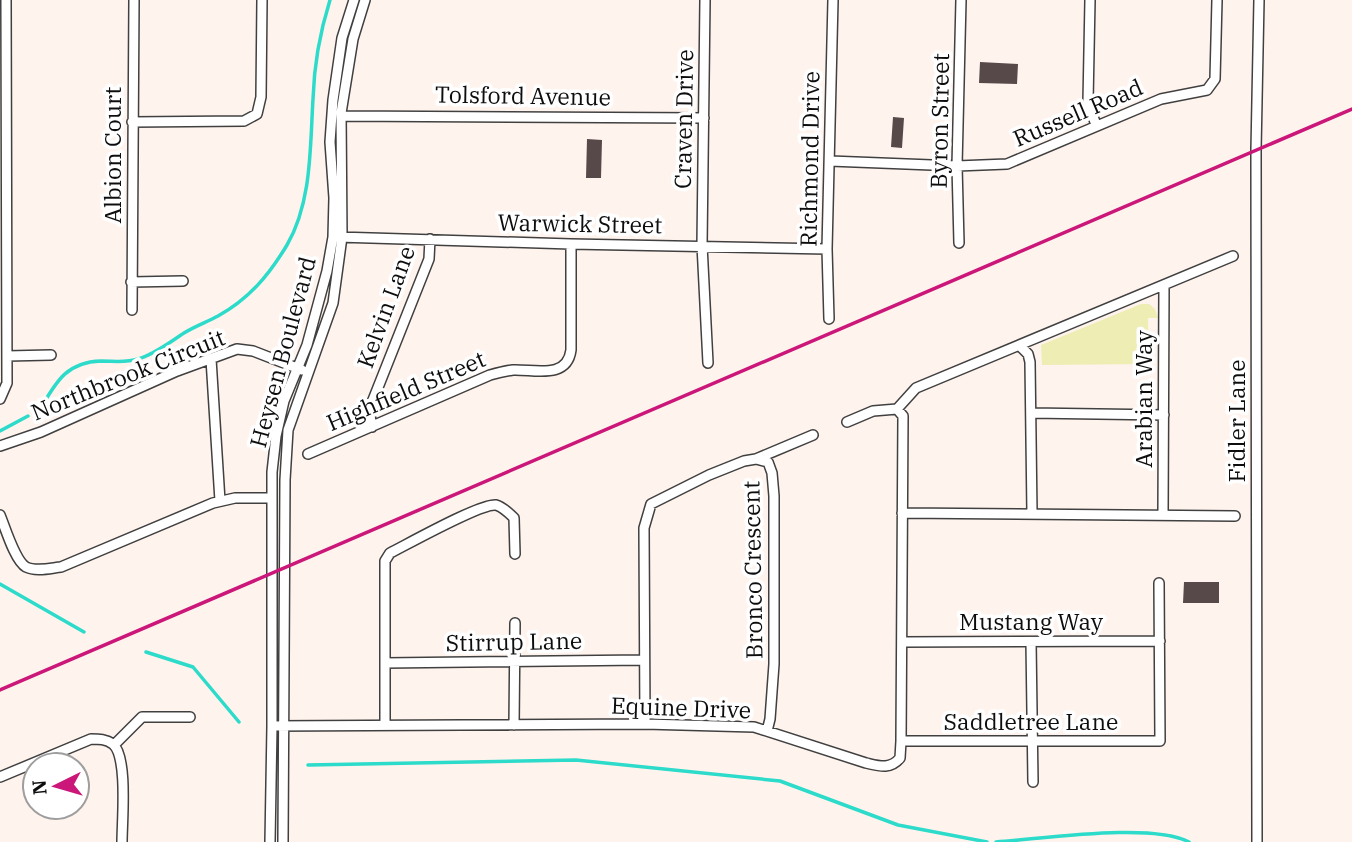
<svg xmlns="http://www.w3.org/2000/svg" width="1352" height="842" viewBox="0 0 1352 842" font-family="'IBM Plex Serif',serif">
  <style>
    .green { fill: #eeedb3 }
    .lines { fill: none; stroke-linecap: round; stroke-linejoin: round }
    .stream { stroke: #2cdbca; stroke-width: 3.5 }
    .building { fill: #57484a }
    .street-casing { stroke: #404040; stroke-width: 12 }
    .street { stroke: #fff; stroke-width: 9 }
    .rail { stroke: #cb1779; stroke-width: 3.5 }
    .labels { text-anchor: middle; stroke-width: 7; stroke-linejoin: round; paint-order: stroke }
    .street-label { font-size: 23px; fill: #0d0d0d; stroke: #fff }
  </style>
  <rect width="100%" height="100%" fill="#fff3ed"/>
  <!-- green -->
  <path class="green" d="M 1141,304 L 1149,304 L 1155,309 L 1158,318 L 1148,318 L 1149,364 L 1042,365 L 1041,345 Z"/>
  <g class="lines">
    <!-- stream -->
    <path class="stream" d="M 42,406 C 57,380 68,362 101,361 C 114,361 126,363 138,359 C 155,354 170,342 184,333 C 195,326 207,322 218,316 C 249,299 269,275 287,245 C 312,202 310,147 313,99 C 314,65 320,32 330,0
      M 0,431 L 28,416
      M 0,584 L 84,632
      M 146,652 L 193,667 L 239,722
      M 308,765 L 576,760 L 780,781 L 898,825 L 987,842
      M 996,842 C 1042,839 1152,822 1189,842"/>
  </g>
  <!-- building -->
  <path class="building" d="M 980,62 L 1018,64 L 1017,84 L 979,83 Z
    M 893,117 L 904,118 L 902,148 L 891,147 Z
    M 587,139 L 602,140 L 601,178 L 586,178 Z
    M 1184,582 L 1219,582 L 1219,603 L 1183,603 Z"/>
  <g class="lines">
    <!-- street casing -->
    <g class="street-casing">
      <path id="street" d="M 705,0 L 702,245 L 708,363
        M 1090,0 L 1088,102 L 1096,125
        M 341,116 L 704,118
        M 132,122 L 244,121 L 257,114 L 261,97 L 262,0
        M 830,161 L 957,166 L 1007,164 L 1161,99 L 1207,90 L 1215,79 L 1217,0
        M 338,237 L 571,244 L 827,249
        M 959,243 L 957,166 L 961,0
        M 131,282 L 183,281
        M 132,310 L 134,0
        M 829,319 L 827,249 L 833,0
        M 1020,346 L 1028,354 L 1030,362 L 1032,513
        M 7,356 L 51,355
        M 211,359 L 220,501
        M 0,399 L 7,383 L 6,0
        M 1031,413 L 1164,415
        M 847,422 L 873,411 L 897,409 L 916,388 L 1233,256
        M 372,427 L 369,410 L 429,259 L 430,239
        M 0,446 L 41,432 L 177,371 L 237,349 L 253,351 L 302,370
        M 308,454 L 490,375 C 497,373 505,371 513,370 C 534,369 567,380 571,350 L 571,244
        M 756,459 L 813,435
        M 902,513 L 1235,516
        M 0,515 C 5,527 15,561 26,567 C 36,572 51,568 61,567 L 213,503 L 235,498 L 272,498
        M 1163,515 L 1164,285
        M 902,642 L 1160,641
        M 1031,642 L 1033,782
        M 385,663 L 644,660
        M 645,724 L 644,528 L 651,504 L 709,475 L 744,461 L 756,459 L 768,462 L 772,473 L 774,496 L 774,664 L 770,719 L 767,731
        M 385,725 L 385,561 L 390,553 C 408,544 481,503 496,505 C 503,507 509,513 514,518 L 515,554
        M 514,725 L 515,623
        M 272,726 L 645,724 L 754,727 L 866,763 C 879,766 890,770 900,758 L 901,741 L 903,416 L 897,409
        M 901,741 L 1160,741 L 1159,583
        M 114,745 L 142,717 L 190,717
        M 0,777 L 91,739 C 99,739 106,739 113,744 C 128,757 122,821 122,842
        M 270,842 L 272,726 L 272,472 L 276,436 L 284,401 L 307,345 L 327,271 L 333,237 L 334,198 L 330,142 L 333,100 L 342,38 L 354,0
        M 283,842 L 285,480 L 288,430 L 333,303 L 342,237 L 341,113 L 353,39 L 365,0
        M 1257,842 L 1256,150 L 1259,0"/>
    </g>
    <!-- street -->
    <use href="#street" class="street"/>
    <!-- rail -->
    <path class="rail" d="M 0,690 L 1352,109"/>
  </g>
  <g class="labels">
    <!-- street labels -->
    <g class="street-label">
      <text transform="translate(523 96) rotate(1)" y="8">Tolsford Avenue</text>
      <text transform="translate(1078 113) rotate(-23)" y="8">Russell Road</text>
      <text transform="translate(684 119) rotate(-89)" y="8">Craven Drive</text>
      <text transform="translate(940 121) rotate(-89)" y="8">Byron Street</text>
      <text transform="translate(113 155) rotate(-90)" y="8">Albion Court</text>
      <text transform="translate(810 159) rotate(-89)" y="8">Richmond Drive</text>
      <text transform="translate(580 224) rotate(1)" y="8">Warwick Street</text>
      <text transform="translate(386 307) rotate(-70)" y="8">Kelvin Lane</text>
      <text transform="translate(283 352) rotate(-75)" y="8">Heysen Boulevard</text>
      <text transform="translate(128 375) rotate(-22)" y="8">Northbrook Circuit</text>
      <text transform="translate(406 391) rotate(-23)" y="8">Highfield Street</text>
      <text transform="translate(1144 399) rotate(-90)" y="8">Arabian Way</text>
      <text transform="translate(1237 421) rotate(-90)" y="8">Fidler Lane</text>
      <text transform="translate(753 570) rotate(-91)" y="8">Bronco Crescent</text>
      <text x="1031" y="630">Mustang Way</text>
      <text transform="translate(514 642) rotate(-1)" y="8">Stirrup Lane</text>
      <text transform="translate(681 708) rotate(2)" y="8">Equine Drive</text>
      <text x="1031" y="730">Saddletree Lane</text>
    </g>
  </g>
  <!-- north arrow -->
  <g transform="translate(56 786) rotate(265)"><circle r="33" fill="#ffffff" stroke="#9e9e9e" stroke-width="2"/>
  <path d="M0-5L12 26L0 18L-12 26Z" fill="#cb1779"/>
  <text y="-10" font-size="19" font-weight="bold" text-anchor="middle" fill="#0d0d0d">N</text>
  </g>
</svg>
